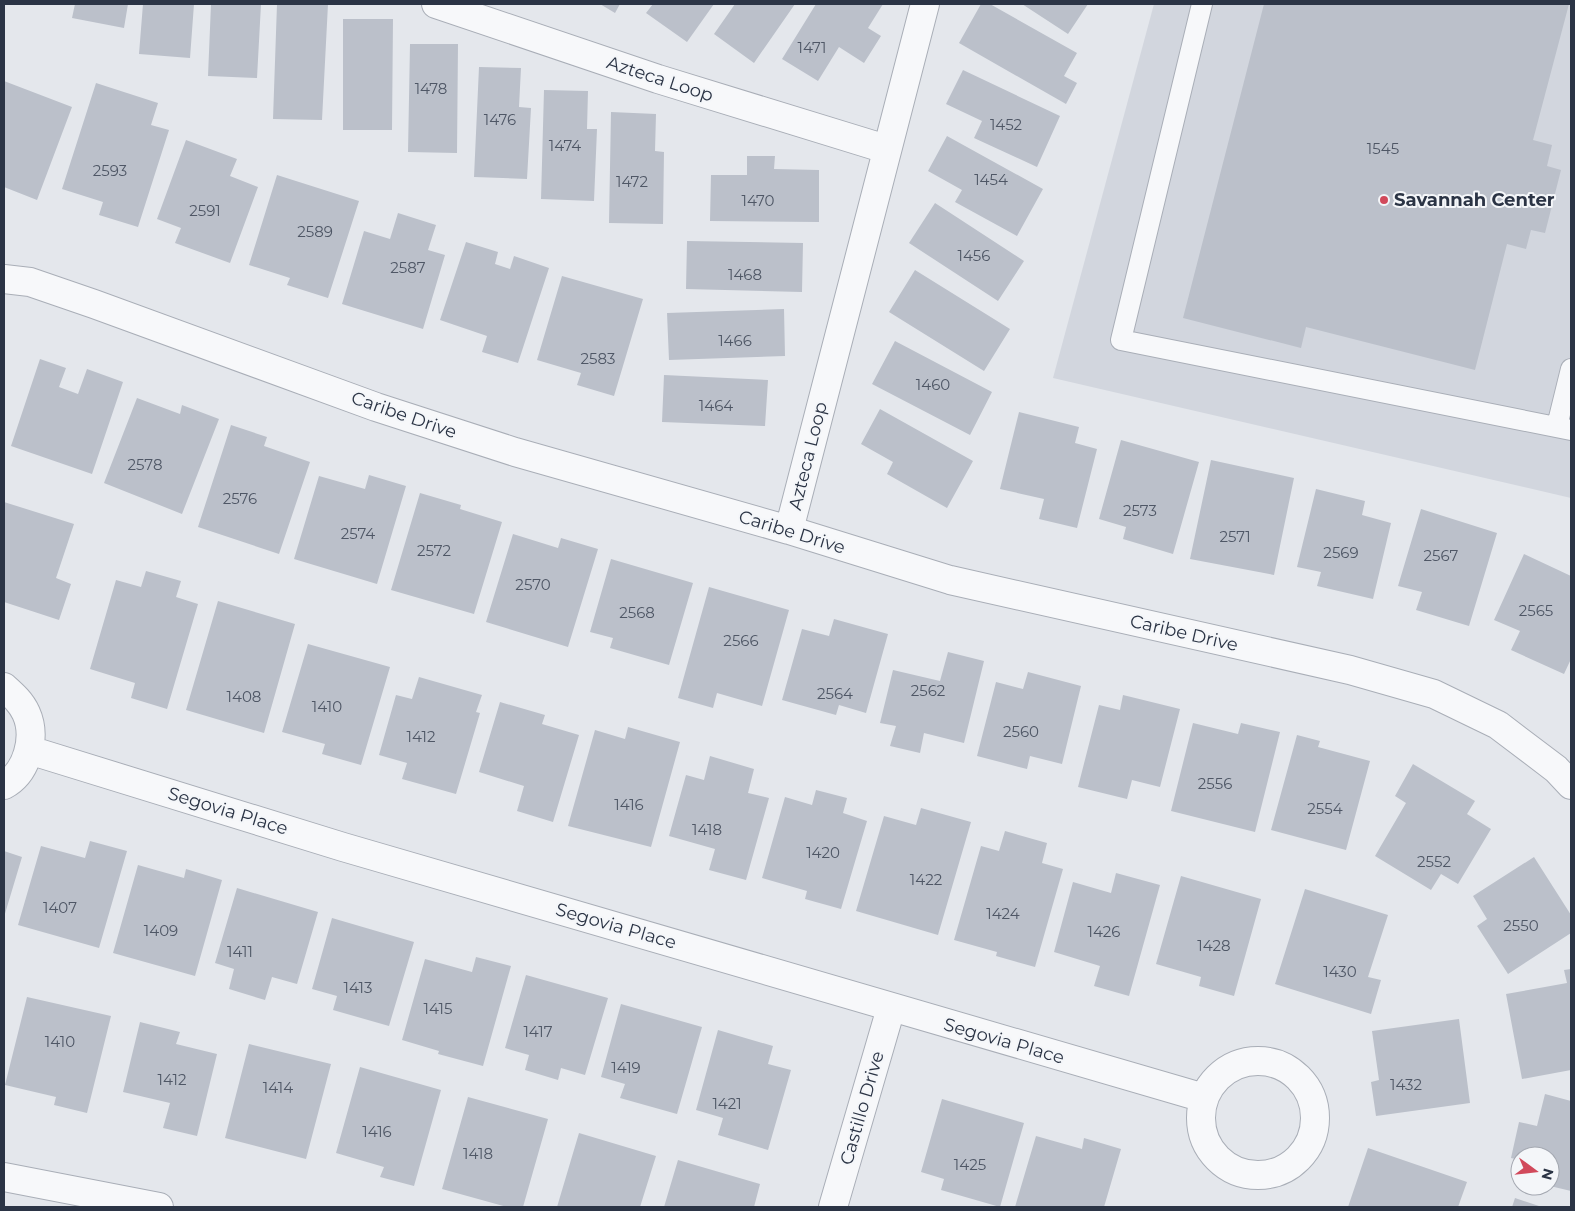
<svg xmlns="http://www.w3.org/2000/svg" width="1575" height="1211" viewBox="0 0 1575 1211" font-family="Montserrat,sans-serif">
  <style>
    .built { fill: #d2d6de }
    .building { fill: #bbc0ca }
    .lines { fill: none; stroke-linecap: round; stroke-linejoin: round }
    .service-casing { stroke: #a9aeb7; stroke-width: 22 }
    .minor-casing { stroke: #a9aeb7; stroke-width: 30 }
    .service { stroke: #f7f8fa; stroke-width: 20 }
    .minor { stroke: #f7f8fa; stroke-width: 28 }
    .poi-dot { fill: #d1495b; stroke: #f4f6f9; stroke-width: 2 }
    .labels { text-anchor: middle; stroke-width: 4; stroke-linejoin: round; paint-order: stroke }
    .number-label { font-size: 15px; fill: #4f5766 }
    .street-label { font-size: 18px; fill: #2b3445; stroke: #f4f6f9 }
    .poi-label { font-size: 18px; font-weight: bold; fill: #2b3445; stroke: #f4f6f9; text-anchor: start }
  </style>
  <rect width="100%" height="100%" fill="#e4e7ec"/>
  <!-- built -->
  <path class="built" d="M 1154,4 L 1571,4 L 1571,498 L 1053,378 Z"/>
  <!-- building -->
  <path class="building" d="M 75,4 L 128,4 L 124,28 L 72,18 Z
    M 143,4 L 194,4 L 190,58 L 139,54 Z
    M 211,4 L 261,4 L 257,78 L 208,76 Z
    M 277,4 L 328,4 L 322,120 L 273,119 Z
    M 600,4 L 620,4 L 615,13 Z
    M 653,4 L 714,4 L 687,42 L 646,13 Z
    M 735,4 L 795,4 L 754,63 L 714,34 Z
    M 816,4 L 883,4 L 868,28 L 881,36 L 864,63 L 839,47 L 818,81 L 782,59 Z
    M 981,4 L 990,4 L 1077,53 L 1064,76 L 1077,83 L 1066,104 L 959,43 Z
    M 1022,4 L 1088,4 L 1068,34 Z
    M 1264,4 L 1569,4 L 1533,140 L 1552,145 L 1547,166 L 1561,170 L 1545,233 L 1531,230 L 1526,249 L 1507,244 L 1475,370 L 1306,327 L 1301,348 L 1183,318 Z
    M 343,19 L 393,19 L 392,130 L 343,130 Z
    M 410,44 L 458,44 L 457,153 L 408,152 Z
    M 479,67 L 521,68 L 519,107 L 531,108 L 527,179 L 474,177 Z
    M 963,70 L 1060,116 L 1037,167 L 974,138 L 982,121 L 946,104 Z
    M 4,81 L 72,107 L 37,200 L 4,187 Z
    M 96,83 L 158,103 L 151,125 L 169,130 L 138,227 L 99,215 L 103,202 L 62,189 Z
    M 544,90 L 588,91 L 587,129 L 597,129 L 594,201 L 541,199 Z
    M 611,112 L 656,114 L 655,151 L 664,152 L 663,224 L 609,223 Z
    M 947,136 L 1043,189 L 1017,236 L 955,202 L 962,190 L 928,171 Z
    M 186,140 L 237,159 L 230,176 L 258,187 L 230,263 L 175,243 L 181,228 L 157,219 Z
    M 747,156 L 775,156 L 774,169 L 819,170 L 819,222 L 710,221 L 711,175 L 747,175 Z
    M 277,175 L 359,201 L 328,298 L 287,285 L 290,278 L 249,265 Z
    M 935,203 L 1024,261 L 998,301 L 909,243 Z
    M 398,213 L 436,225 L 428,250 L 445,255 L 423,329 L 342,304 L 364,231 L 390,239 Z
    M 687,241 L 803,243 L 802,292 L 686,289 Z
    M 466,242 L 498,252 L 495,264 L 510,269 L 514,256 L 549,268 L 518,363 L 482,352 L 487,336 L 440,320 Z
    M 915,270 L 1010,329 L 984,371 L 889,312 Z
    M 562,276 L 643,299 L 614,396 L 577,385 L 581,373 L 537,360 Z
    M 784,309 L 785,356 L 669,360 L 667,313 Z
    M 895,341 L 992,392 L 970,435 L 872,384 Z
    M 40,359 L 66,368 L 59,387 L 78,394 L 87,369 L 123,382 L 92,474 L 11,446 Z
    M 664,375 L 768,380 L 765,426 L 662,422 Z
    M 137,398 L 180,414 L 182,405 L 219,419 L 182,514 L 104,483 Z
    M 880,409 L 973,461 L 947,508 L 887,474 L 893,462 L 861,444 Z
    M 1019,412 L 1079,427 L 1075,443 L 1097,449 L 1077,528 L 1039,519 L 1044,499 L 1000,489 Z
    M 231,425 L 267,437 L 264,446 L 310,462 L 279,554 L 198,527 Z
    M 1121,440 L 1199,462 L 1173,554 L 1123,539 L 1126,527 L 1099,519 Z
    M 1211,460 L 1294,478 L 1274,575 L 1190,559 Z
    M 369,475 L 406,486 L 377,584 L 294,559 L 319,476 L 365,489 Z
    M 1316,489 L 1365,501 L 1362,515 L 1391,523 L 1373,599 L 1317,586 L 1321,572 L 1297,567 Z
    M 420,493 L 461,505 L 460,509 L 502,522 L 474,614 L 391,590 Z
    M 4,502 L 74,524 L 56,578 L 71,584 L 59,620 L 4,602 Z
    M 1421,509 L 1497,533 L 1469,626 L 1416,610 L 1422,592 L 1398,586 Z
    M 513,534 L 558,548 L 561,538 L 598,549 L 568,647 L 486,622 Z
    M 1524,554 L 1571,576 L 1571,659 L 1564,674 L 1511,650 L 1520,631 L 1494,620 Z
    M 611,559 L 693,583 L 669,665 L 610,648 L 613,638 L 590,632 Z
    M 146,571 L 181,581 L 176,597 L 198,604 L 167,709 L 131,698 L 135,683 L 90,669 L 116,580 L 141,587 Z
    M 709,587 L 789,610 L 762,706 L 717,693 L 713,708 L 678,698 Z
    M 218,601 L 295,624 L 264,733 L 186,710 Z
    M 834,619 L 888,634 L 866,713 L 839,705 L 836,715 L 782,700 L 802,629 L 829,636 Z
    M 308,644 L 390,667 L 361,765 L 322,754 L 325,744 L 282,732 Z
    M 948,652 L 984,661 L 964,743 L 924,733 L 920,753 L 890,746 L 896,726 L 880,723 L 893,670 L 940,681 Z
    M 1028,672 L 1081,686 L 1062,764 L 1030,756 L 1027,769 L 977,756 L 996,682 L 1023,689 Z
    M 419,677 L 482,695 L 476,712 L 480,713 L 456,794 L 402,779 L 407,763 L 379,755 L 396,695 L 412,699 Z
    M 1123,695 L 1180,709 L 1160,787 L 1132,780 L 1127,799 L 1078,787 L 1099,705 L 1120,710 Z
    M 500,702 L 545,715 L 542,724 L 579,735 L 553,822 L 517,811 L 524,786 L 479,772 Z
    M 1193,723 L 1238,734 L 1241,723 L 1280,732 L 1255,832 L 1171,811 Z
    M 628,727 L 680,742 L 651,847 L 568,826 L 595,730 L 625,739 Z
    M 1297,735 L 1320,741 L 1318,747 L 1370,761 L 1346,850 L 1271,830 Z
    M 710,756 L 754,769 L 748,793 L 769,798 L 746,880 L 709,870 L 715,849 L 669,836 L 686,775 L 704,780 Z
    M 1413,764 L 1475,801 L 1467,814 L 1491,829 L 1458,884 L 1441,874 L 1431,890 L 1375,856 L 1406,803 L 1395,796 Z
    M 816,790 L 847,798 L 843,813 L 867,821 L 841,909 L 805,899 L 807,891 L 762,878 L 785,797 L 812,805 Z
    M 921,808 L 971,822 L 938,935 L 856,911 L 884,816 L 916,825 Z
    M 1005,831 L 1047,843 L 1042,863 L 1063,869 L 1035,967 L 996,956 L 997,952 L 954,940 L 981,846 L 999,851 Z
    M 90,841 L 127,851 L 99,948 L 18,925 L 41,846 L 85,858 Z
    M 4,851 L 22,857 L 4,917 Z
    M 1534,857 L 1571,915 L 1571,933 L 1508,974 L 1477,926 L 1487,919 L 1473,896 Z
    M 138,865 L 184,878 L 186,869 L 222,880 L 195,976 L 113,953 Z
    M 1116,873 L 1160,885 L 1129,996 L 1094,986 L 1100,966 L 1054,952 L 1073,882 L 1111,893 Z
    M 1181,876 L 1261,899 L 1234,996 L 1199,986 L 1201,977 L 1156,964 Z
    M 237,888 L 318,912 L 297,984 L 272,977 L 265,1000 L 229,989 L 234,969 L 215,963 Z
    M 1305,889 L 1388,915 L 1368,977 L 1381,980 L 1371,1014 L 1275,984 Z
    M 332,918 L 414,942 L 389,1026 L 333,1010 L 337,996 L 312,989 Z
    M 476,957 L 511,966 L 483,1066 L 438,1054 L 439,1051 L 402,1040 L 425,959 L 472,972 Z
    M 1571,969 L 1571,1070 L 1522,1079 L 1506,994 L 1567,983 L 1564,970 Z
    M 526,975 L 608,998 L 585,1075 L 561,1068 L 558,1080 L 525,1070 L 529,1055 L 505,1048 Z
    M 27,997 L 111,1016 L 87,1113 L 54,1105 L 56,1097 L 5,1085 Z
    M 621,1004 L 702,1027 L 677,1114 L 620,1098 L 625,1084 L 601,1077 Z
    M 1459,1019 L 1470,1103 L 1376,1116 L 1371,1082 L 1379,1080 L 1372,1031 Z
    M 140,1022 L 180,1032 L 176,1044 L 217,1054 L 197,1136 L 163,1128 L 170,1103 L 123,1092 Z
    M 718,1030 L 773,1046 L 768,1064 L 791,1070 L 768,1150 L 718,1135 L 723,1118 L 696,1110 Z
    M 249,1044 L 331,1064 L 306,1159 L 225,1138 Z
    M 360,1067 L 441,1090 L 414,1186 L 380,1177 L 384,1167 L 336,1153 Z
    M 1545,1094 L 1571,1101 L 1571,1191 L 1550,1186 L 1550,1156 L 1520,1156 L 1520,1160 L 1511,1158 L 1519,1122 L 1537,1126 Z
    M 468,1097 L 548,1119 L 523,1207 L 507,1207 L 442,1189 Z
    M 942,1099 L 1024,1123 L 1000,1207 L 941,1190 L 944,1179 L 921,1172 Z
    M 579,1133 L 656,1156 L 640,1207 L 557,1207 Z
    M 1036,1136 L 1082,1149 L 1084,1138 L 1121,1149 L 1104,1207 L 1015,1207 Z
    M 1368,1148 L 1467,1182 L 1458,1207 L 1348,1207 Z
    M 678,1160 L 760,1184 L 754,1207 L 664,1207 Z
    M 1515,1198 L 1542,1207 L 1512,1207 Z"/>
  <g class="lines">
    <!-- service casing -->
    <g class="service-casing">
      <path id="service" d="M 1202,4 L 1121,340 L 1571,430
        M 1557,426 L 1571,369"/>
    </g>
    <!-- minor casing -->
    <g class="minor-casing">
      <path id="minor" d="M 436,4 L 658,79 L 886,149
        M 4,279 L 30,282 L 94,304 L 376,407 L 515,452 L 789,530 L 950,580 L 1350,670 L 1434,694 L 1498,725 L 1556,769 L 1571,785
        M 789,530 L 925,4
        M 4,687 C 13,695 21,702 26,713 C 37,737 27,773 4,785
        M 29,750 L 343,847 L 1204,1098
        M1201 1118a57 57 0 1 1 114 0a57 57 0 1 1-114 0Z
        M 4,1177 L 159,1207
        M 833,1207 L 891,1008"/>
    </g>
    <!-- service -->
    <use href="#service" class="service"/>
    <!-- minor -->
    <use href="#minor" class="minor"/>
  </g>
  <!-- markers -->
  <circle class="poi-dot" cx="1384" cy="200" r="5"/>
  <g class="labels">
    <!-- number labels -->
    <g class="number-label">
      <text x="812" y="53">1471</text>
      <text x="431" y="94">1478</text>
      <text x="500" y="125">1476</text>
      <text x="1006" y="130">1452</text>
      <text x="565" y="151">1474</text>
      <text x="1383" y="154">1545</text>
      <text x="110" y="176">2593</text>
      <text x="991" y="185">1454</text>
      <text x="632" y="187">1472</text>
      <text x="758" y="206">1470</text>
      <text x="205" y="216">2591</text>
      <text x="315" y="237">2589</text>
      <text x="974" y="261">1456</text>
      <text x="408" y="273">2587</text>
      <text x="745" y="280">1468</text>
      <text x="735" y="346">1466</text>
      <text x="598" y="364">2583</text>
      <text x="933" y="390">1460</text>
      <text x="716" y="411">1464</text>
      <text x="145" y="470">2578</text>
      <text x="240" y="504">2576</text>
      <text x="1140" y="516">2573</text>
      <text x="358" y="539">2574</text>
      <text x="1235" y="542">2571</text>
      <text x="434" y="556">2572</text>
      <text x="1341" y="558">2569</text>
      <text x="1441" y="561">2567</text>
      <text x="533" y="590">2570</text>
      <text x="1536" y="616">2565</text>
      <text x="637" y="618">2568</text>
      <text x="741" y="646">2566</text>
      <text x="928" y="696">2562</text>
      <text x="835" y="699">2564</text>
      <text x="244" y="702">1408</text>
      <text x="327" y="712">1410</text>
      <text x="1021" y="737">2560</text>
      <text x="421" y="742">1412</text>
      <text x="1215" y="789">2556</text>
      <text x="629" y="810">1416</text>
      <text x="1325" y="814">2554</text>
      <text x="707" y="835">1418</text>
      <text x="823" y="858">1420</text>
      <text x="1434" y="867">2552</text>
      <text x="926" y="885">1422</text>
      <text x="60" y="913">1407</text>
      <text x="1003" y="919">1424</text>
      <text x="1521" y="931">2550</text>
      <text x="161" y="936">1409</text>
      <text x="1104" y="937">1426</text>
      <text x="1214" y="951">1428</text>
      <text x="240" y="957">1411</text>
      <text x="1340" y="977">1430</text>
      <text x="358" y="993">1413</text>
      <text x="438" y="1014">1415</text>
      <text x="538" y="1037">1417</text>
      <text x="60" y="1047">1410</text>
      <text x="626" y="1073">1419</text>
      <text x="172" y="1085">1412</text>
      <text x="1406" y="1090">1432</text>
      <text x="278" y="1093">1414</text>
      <text x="727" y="1109">1421</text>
      <text x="377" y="1137">1416</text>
      <text x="478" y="1159">1418</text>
      <text x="970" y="1170">1425</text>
    </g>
    <!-- street labels -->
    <g class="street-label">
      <text transform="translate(660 79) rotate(18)" y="6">Azteca Loop</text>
      <text transform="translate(404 415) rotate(19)" y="6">Caribe Drive</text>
      <text transform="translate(808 456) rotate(-76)" y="6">Azteca Loop</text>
      <text transform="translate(792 532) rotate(17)" y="6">Caribe Drive</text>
      <text transform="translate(1184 633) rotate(13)" y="6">Caribe Drive</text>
      <text transform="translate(228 811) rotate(17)" y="6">Segovia Place</text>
      <text transform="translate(616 926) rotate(16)" y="6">Segovia Place</text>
      <text transform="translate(1004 1041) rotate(16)" y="6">Segovia Place</text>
      <text transform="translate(862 1108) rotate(-74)" y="6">Castillo Drive</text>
    </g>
    <!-- poi labels -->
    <g class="poi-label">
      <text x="1394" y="206">Savannah Center</text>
    </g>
  </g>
  <!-- border -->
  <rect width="1575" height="1211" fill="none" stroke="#2b3445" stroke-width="10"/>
  <!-- north arrow -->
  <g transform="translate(1535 1171) rotate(105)"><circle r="24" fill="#f4f6f9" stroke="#a4a8b1"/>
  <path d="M0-4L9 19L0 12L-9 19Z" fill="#d1495b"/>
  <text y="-8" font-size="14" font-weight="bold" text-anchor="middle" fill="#2b3445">N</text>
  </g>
</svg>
